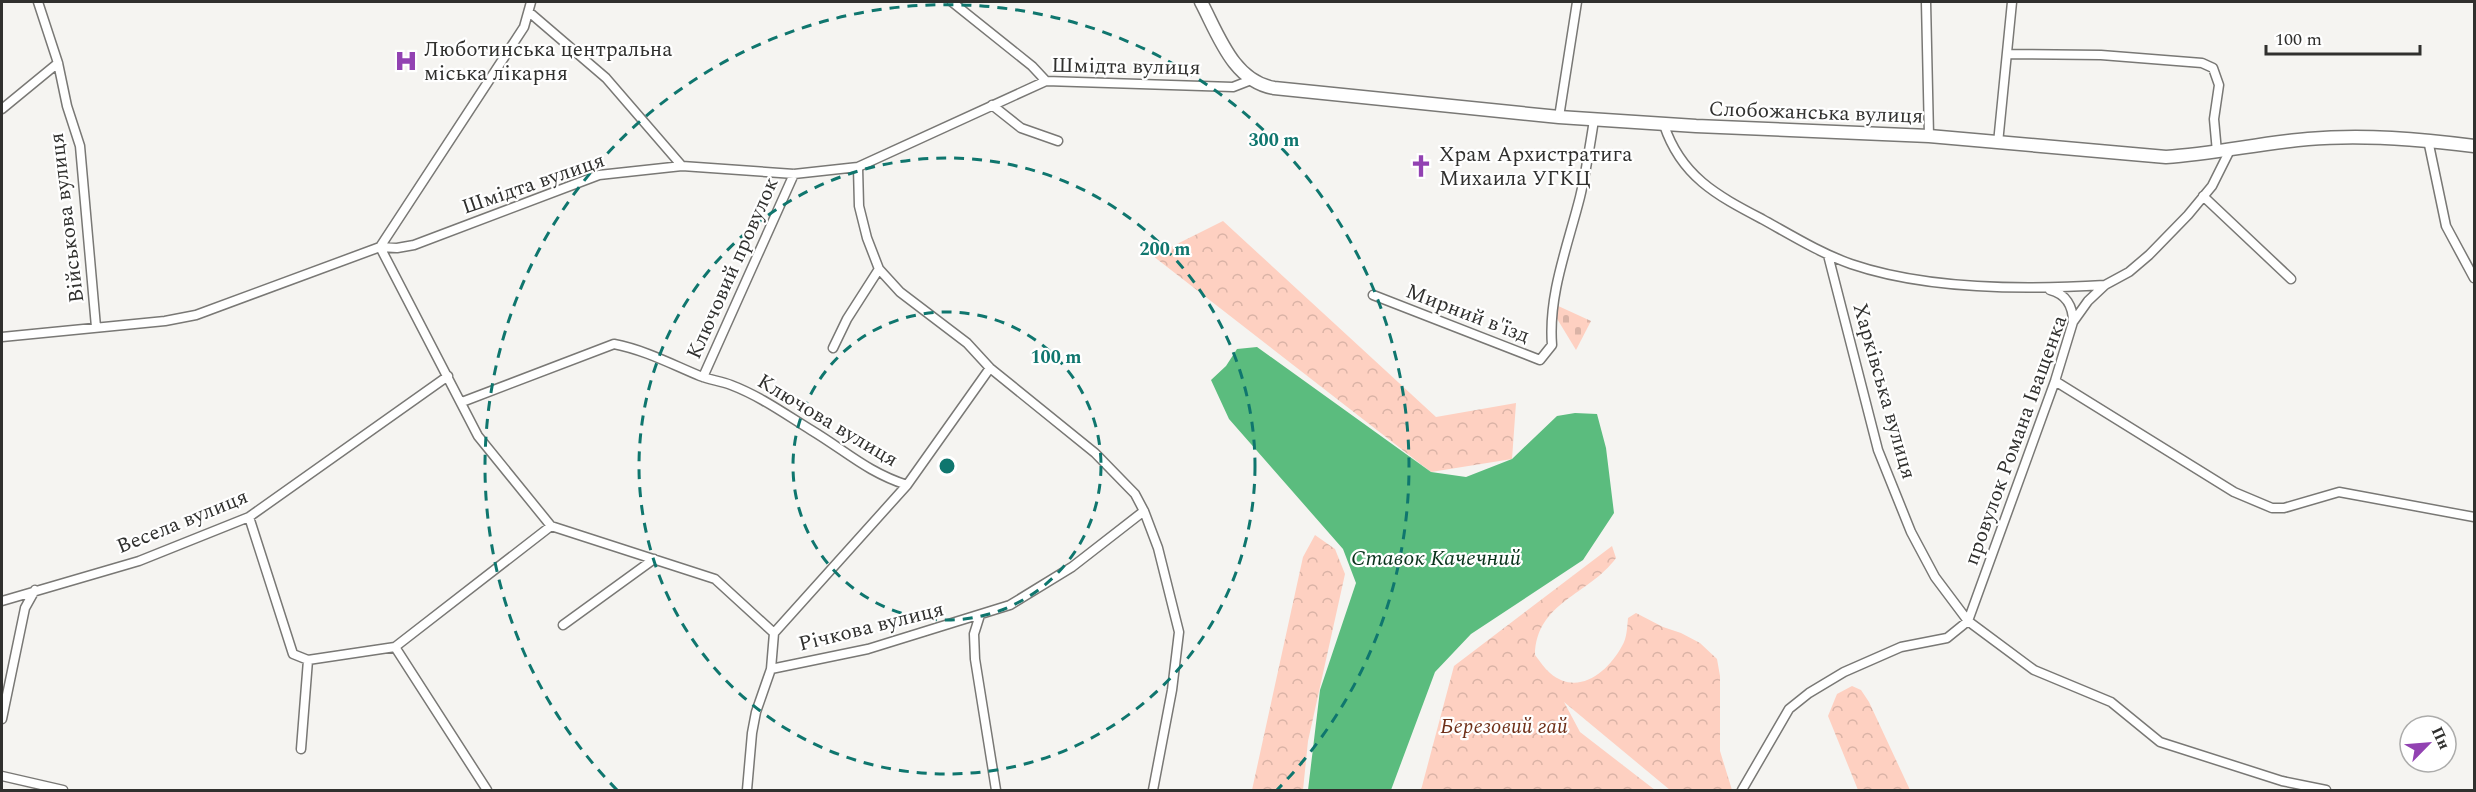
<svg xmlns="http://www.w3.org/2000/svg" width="2476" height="792" viewBox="0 0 2476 792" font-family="Spectral,serif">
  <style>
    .forest { fill: url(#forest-crowns) }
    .cemetery { fill: url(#cemetery-stones) }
    .water { fill: #5bbc7e }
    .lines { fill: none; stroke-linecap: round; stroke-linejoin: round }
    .street-casing { stroke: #797875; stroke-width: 11 }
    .secondary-casing { stroke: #797875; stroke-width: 15 }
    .street { stroke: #fff; stroke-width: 8 }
    .secondary { stroke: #fff; stroke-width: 12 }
    .ring { fill: none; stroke: #0f766e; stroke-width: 3; stroke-dasharray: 10 8 }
    .labels { text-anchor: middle; stroke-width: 4.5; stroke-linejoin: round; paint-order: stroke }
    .poi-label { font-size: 21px; fill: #30302e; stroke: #fff; text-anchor: start }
    .street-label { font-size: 21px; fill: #30302e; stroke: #fff }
    .park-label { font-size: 21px; font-style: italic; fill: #6f3019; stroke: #fff }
    .water-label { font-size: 22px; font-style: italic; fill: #09331b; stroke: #fff }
    .centre { fill: #0f766e; stroke: #fff; stroke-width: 3 }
    .ring-label { font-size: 18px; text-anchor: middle; font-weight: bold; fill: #0f766e; stroke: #fff; stroke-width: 4.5; stroke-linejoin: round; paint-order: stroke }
  </style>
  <defs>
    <pattern id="forest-crowns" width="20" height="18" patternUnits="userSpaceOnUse" patternTransform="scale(1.5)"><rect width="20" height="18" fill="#fed0c1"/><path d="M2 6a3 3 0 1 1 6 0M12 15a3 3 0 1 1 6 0" fill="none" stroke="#dab3a6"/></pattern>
    <pattern id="cemetery-stones" width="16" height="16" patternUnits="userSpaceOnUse" patternTransform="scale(1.5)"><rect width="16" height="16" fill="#fed0c1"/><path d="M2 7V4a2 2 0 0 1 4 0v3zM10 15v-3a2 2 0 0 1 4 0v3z" fill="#dab3a6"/></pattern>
  </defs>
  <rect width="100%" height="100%" fill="#f5f4f1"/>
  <!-- forest -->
  <path class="forest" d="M 1223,221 L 1436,417 L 1516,403 L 1512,459 L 1431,472 L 1153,256 Z
    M 1315,535 L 1335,549 L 1345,574 L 1308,741 L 1303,790 L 1252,790 L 1303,557 Z
    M 1612,546 L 1616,558 C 1589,595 1536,602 1535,655 C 1540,661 1544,668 1550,673 C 1578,697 1608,672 1622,646 C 1627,638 1627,628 1628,618 L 1636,613 L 1663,627 L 1681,633 L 1700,643 L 1717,659 L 1720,676 L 1720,751 L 1732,790 L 1670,790 L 1564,702 L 1580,732 L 1655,790 L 1421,790 L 1454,666 Z
    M 1852,686 L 1861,690 L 1869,702 L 1910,790 L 1858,790 L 1828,716 L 1837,694 Z"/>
  <!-- cemetery -->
  <path class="cemetery" d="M 1556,305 L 1591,321 L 1576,350 L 1556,317 Z"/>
  <!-- water -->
  <path class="water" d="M 1257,347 L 1431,472 L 1466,477 L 1512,459 L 1557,416 L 1575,413 L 1597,414 L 1606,448 L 1614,513 L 1583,560 L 1471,634 L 1435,672 L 1391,790 L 1308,790 L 1320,690 L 1356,583 L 1343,549 L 1229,419 L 1211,380 L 1226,366 L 1237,349 Z"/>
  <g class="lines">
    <!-- street casing -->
    <g class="street-casing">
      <path id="street" d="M 38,2 L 58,63 L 67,106 L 80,146 L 96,327
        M 952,2 L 1032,66 L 1046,81
        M 1926,2 L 1929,136
        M 529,12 L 606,78 L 682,166
        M 2007,54 L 2101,55 L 2202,63 L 2213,68 L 2219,85 L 2214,119 L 2217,152
        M 992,105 L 1021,128 L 1058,141
        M 2,109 L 58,63
        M 1559,117 L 1577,2
        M 1664,125 C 1681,176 1716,195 1762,219 C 1791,235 1820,253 1851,264 C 1927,290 2026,290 2105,285
        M 2428,140 L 2446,226 L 2474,278
        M 1998,143 L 2012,2
        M 858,167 L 859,206 L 867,238 L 879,269 L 900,292 L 967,343 L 990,368 L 1095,453 L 1135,494 L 1144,511 L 1158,548 L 1179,632 L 1172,690 L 1153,790
        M 2203,196 L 2291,279
        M 380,247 L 478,436 L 551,526 L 715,579 L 774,633 L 771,669 L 756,712 L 752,733 L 747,790
        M 380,247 L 524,27 L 531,2
        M 1828,255 L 1878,450 L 1911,532 L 1935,577 L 1968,621 L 2034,670 L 2111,702 L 2160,742 L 2282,781 L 2326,790
        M 2050,290 C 2066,294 2073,306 2073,322
        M 1373,295 L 1540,360 L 1552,345 C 1548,295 1568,245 1580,197 C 1586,172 1590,145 1594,120
        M 2,337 L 165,321 L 196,315 L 380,247 L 397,248 L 414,245 L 599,175 L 682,166 L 794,174 L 858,167 L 1046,81 L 1233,87 L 1251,80
        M 833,348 L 847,319 L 879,269
        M 703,377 L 794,174
        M 2055,381 L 2234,492 L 2272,508 L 2284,508 L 2339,492 L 2474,517
        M 462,402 L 614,344 C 645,350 671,364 700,376 C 710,380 721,381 731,385 C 760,396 785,414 811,430 C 846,451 867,472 907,485
        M 249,517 L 293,654 L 308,660 L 395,647 L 551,526
        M 2,601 L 139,561 L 249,517 L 448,376
        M 980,615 L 974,634 L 975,659 L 996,790
        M 563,625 L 654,559
        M 774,633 L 907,485 L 990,368
        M 395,647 L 487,790
        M 771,669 L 868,649 L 1010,605 L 1072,567 L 1144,511
        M 2,719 L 25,608 L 35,590
        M 301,749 L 308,660
        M 2,776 L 63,790
        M 1742,790 L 1789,709 L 1809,693 L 1844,672 L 1901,647 L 1947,638 L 1968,621 L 2055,381 L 2073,322 L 2088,301 L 2105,285 L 2129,272 L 2149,255 L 2188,215 L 2212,186 L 2230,150"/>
    </g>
    <!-- secondary casing -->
    <g class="secondary-casing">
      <path id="secondary" d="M 1201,2 C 1218,34 1233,81 1274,88 L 1559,117 L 1696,126 L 1929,136 L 2166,157 C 2214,154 2260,143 2308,139 C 2364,134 2420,139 2474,146"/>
    </g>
    <!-- street -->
    <use href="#street" class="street"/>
    <!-- secondary -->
    <use href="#secondary" class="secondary"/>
  </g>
  <!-- distance rings -->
  <g class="ring">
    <circle cx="947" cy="466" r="154"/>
    <circle cx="947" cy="466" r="308"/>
    <path d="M617 790A462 462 0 1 1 1277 790"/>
  </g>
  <!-- icons -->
  <defs>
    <g id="hospital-bare" transform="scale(1.8)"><path d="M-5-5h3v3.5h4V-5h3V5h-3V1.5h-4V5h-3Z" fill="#9242b2" stroke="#fff" stroke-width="2.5" paint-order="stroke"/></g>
    <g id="church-bare" transform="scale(1.8)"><path d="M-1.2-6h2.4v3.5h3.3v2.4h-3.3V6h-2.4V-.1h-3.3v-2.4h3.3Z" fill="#9242b2" stroke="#fff" stroke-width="2.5" paint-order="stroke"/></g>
  </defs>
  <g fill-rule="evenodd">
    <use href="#hospital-bare" x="406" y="61"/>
    <use href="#church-bare" x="1421" y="166"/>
  </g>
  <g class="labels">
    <!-- poi labels -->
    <g class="poi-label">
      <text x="424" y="56">Люботинська центральна<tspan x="424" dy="24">міська лікарня</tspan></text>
      <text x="1439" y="161">Храм Архистратига<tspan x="1439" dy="24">Михаила УГКЦ</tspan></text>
    </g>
    <!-- street labels -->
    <g class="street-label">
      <text transform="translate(1126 66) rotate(1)" y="7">Шмідта вулиця</text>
      <text transform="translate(1816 112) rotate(2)" y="7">Слобожанська вулиця</text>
      <text transform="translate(533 183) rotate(-19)" y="7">Шмідта вулиця</text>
      <text transform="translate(66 218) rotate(-97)" y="7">Військова вулиця</text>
      <text transform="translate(732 268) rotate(-66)" y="7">Ключовий провулок</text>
      <text transform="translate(1468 313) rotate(21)" y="7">Мирний в'їзд</text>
      <text transform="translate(1885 391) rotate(74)" y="7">Харківська вулиця</text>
      <text transform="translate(828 420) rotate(31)" y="7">Ключова вулиця</text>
      <text transform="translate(2015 440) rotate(-70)" y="7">провулок Романа Іващенка</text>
      <text transform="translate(182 521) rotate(-22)" y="7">Весела вулиця</text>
      <text transform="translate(871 626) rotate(-14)" y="7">Річкова вулиця</text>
    </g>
    <!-- park labels -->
    <g class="park-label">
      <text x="1504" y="733">Березовий гай</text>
    </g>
    <!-- water labels -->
    <g class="water-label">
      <text x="1436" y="565">Ставок Качечний</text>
    </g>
  </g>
  <circle cx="947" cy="466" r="9" class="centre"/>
  <g class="ring-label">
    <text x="1274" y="146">300 m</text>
    <text x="1165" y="255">200 m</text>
    <text x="1056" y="363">100 m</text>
  </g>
  <!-- border -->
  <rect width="2476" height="792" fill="none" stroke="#30302e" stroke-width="6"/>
  <!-- north arrow -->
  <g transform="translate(2428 744) rotate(65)"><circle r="28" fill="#ffffff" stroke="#acacab" stroke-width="1.5"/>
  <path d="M0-4.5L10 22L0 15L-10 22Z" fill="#9242b2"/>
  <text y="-9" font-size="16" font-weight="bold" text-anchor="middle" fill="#30302e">Пн</text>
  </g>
  <!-- scale -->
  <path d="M2266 45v9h154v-9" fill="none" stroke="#30302e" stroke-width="3"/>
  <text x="2275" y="45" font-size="18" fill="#30302e" stroke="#ffffff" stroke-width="4.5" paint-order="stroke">100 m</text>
</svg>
